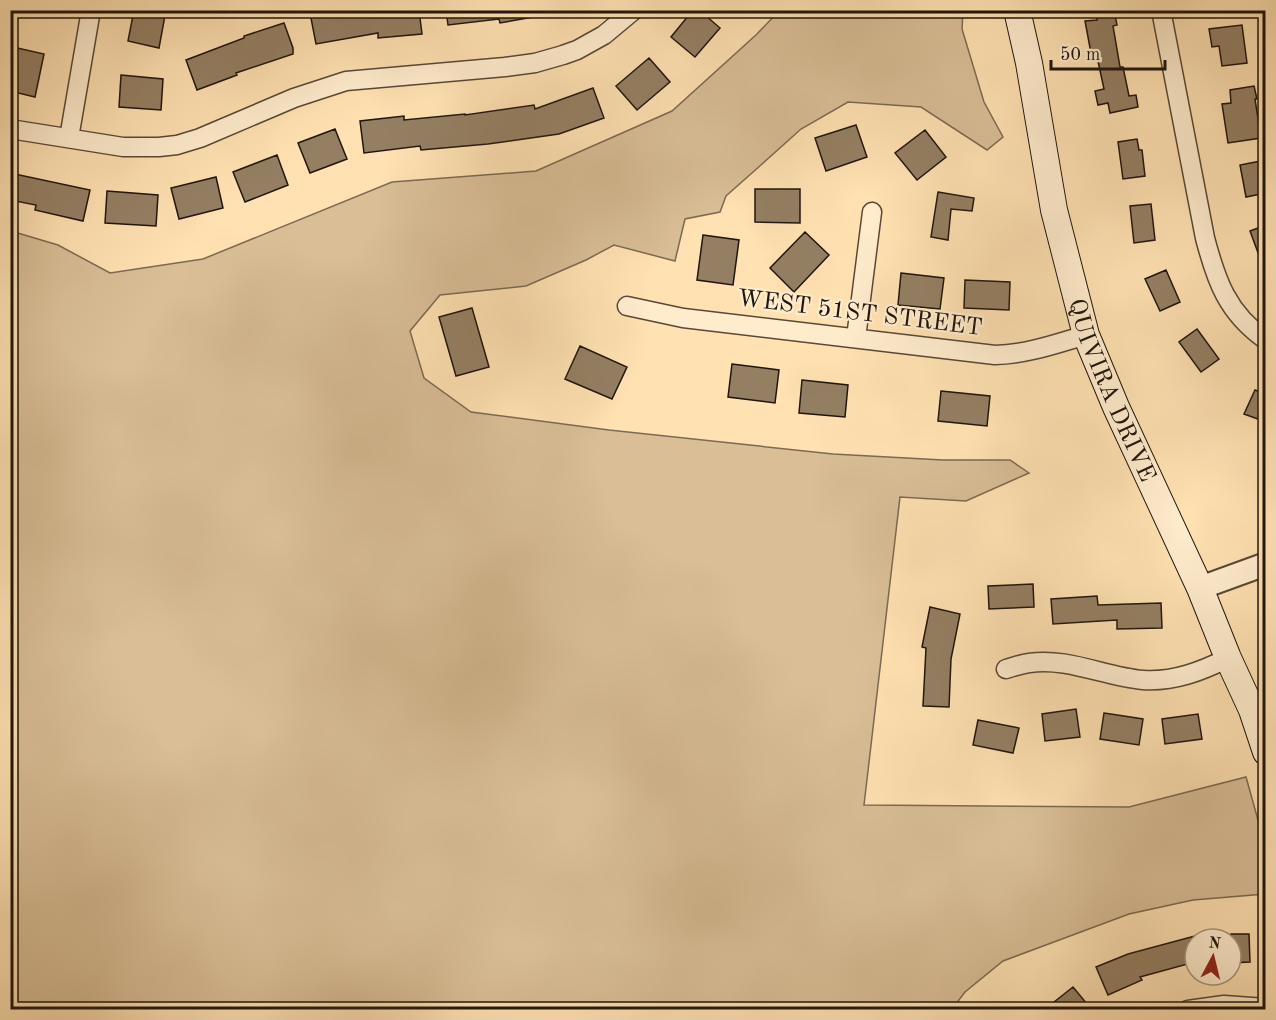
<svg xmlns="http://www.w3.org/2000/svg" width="1276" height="1020" viewBox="0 0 1276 1020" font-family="'Old Standard TT',serif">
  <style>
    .green { fill: #d9be96; stroke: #7c6a52; stroke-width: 1.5 }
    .building { fill: #947f63; stroke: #20150d; stroke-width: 1.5 }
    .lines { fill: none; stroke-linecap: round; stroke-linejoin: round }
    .minor-casing { stroke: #584836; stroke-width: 21 }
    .tertiary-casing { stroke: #584836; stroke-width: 26 }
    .secondary-casing { stroke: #20150d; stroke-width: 28 }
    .minor { stroke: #ffeccd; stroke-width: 18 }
    .tertiary { stroke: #ffeccd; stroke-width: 22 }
    .secondary { stroke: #ffeccd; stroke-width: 26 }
    .labels { text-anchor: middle; stroke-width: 4.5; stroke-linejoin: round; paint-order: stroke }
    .street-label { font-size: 24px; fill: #20150d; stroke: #ffeccd }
  </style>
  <rect width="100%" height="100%" fill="#ffe1b2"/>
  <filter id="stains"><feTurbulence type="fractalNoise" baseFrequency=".00333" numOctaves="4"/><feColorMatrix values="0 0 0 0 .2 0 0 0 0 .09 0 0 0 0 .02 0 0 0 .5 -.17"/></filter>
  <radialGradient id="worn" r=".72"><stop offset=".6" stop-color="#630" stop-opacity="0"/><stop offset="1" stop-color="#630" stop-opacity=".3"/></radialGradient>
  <!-- green -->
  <path class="green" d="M 780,10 L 963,11 L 962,29 L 984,102 L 1003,137 L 987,150 L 921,107 L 848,102 L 801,129 L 761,165 L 726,196 L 720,212 L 685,219 L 675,261 L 614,245 L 586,260 L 526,286 L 440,295 L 410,331 L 424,378 L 471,412 L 609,430 L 833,454 L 943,460 L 1010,460 L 1029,473 L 966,501 L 900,497 L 864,805 L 1129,807 L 1246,777 L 1263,838 L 1265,854 L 1265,894 L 1193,900 L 1129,914 L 1003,961 L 965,992 L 952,1009 L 11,1009 L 11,231 L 58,245 L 110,273 L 203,259 L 392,182 L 536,171 L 672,111 L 757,34 Z"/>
  <!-- building -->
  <path class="building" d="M 134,10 L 166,10 L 159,48 L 128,41 Z
    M 323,10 L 419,10 L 422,34 L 378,38 L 378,33 L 316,44 L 310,13 Z
    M 446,10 L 533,10 L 534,17 L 500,23 L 499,19 L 448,25 Z
    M 693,10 L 699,10 L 720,28 L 695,57 L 671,37 Z
    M 1096,10 L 1114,10 L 1117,25 L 1113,26 L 1120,67 L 1123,67 L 1129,96 L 1136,95 L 1138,107 L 1110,113 L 1108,103 L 1098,105 L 1095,91 L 1104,89 L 1096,52 L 1091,53 L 1085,21 L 1097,20 Z
    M 284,23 L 293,48 L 293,54 L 236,73 L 237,75 L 197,90 L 186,60 L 244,38 L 244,36 Z
    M 1242,25 L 1247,63 L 1222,66 L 1219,46 L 1212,47 L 1209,29 Z
    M 13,47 L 44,54 L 35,97 L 10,91 L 10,60 Z
    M 649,58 L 670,82 L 637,110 L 616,86 Z
    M 121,75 L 163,79 L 161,110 L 119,107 Z
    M 1254,86 L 1257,99 L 1255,99 L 1261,138 L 1228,143 L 1222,104 L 1231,103 L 1230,90 Z
    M 593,88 L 604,118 L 559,134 L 488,144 L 421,150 L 420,146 L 364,153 L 360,121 L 404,116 L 404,120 L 465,114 L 465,115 L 534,105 L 535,109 Z
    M 856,125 L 867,157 L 826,171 L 815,138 Z
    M 335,129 L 347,159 L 310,173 L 298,143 Z
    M 925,130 L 946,157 L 917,180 L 895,153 Z
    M 1137,139 L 1139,150 L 1142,150 L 1145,176 L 1123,179 L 1118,142 Z
    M 277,155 L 288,185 L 245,202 L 233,172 Z
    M 1266,160 L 1266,193 L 1246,197 L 1240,165 Z
    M 10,173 L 90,190 L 83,221 L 35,210 L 36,205 L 10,200 Z
    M 216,177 L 223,208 L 179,219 L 171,188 Z
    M 755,189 L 800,189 L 800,223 L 755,222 Z
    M 107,191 L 158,195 L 156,226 L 105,223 Z
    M 938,192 L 974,198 L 972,211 L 951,209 L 948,240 L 931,237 Z
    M 1151,204 L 1155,240 L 1134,243 L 1130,206 Z
    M 1266,225 L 1266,269 L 1264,269 L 1250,231 Z
    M 805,232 L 829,255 L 794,292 L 770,268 Z
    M 703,235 L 739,240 L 733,285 L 697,280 Z
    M 1166,270 L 1180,302 L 1160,311 L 1145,279 Z
    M 901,273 L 944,278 L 940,309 L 898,305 Z
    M 965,280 L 1010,282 L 1009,310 L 964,308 Z
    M 472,308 L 489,367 L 456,376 L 439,317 Z
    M 1197,329 L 1219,359 L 1201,372 L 1179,342 Z
    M 580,346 L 627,367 L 612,399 L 565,379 Z
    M 732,364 L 779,370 L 775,403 L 728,397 Z
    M 802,380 L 848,385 L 845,417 L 799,413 Z
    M 1255,390 L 1266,394 L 1266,422 L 1244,414 Z
    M 941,391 L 990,396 L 987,426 L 938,421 Z
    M 1033,584 L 1034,607 L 989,609 L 988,586 Z
    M 1097,596 L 1098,605 L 1161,603 L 1162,628 L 1117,629 L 1117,620 L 1053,624 L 1051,599 Z
    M 930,607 L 960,614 L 951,659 L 949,707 L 923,706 L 926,648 L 922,647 Z
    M 1076,709 L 1080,737 L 1045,741 L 1042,714 Z
    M 1104,713 L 1143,719 L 1139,745 L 1100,739 Z
    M 1198,714 L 1202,739 L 1165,744 L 1162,719 Z
    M 978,720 L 1019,728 L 1013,753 L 973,745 Z
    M 1231,934 L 1249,934 L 1250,962 L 1231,963 Z
    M 1195,936 L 1195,962 L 1140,977 L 1142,980 L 1108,995 L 1096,967 L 1128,954 Z
    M 1073,987 L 1092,1010 L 1044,1010 Z"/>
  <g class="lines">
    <!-- minor casing -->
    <g class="minor-casing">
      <path id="minor" d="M 1161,10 L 1205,238 C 1216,280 1227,313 1266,340
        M 10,129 L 123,147 L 159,147 L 177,145 L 200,138 L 294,98 L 346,81 L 505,67 L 535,63 L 563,55 L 577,50 L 604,35 L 634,10
        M 69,138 L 91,10
        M 627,306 L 683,318 L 995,355 C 1028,354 1055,344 1086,335
        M 856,338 L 872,212
        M 1006,669 C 1013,667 1021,664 1029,663 C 1068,657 1105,677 1143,680 C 1174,682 1202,671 1228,658
        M 1188,1010 L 1224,1005 L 1266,1008"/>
    </g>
    <!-- tertiary casing -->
    <g class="tertiary-casing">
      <path id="tertiary" d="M 1200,588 L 1266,564"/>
    </g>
    <!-- secondary casing -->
    <g class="secondary-casing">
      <g id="secondary">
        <path id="s1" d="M 1017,10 L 1029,63 L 1054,210 L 1086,335 L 1116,407 L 1200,588 L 1228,658 L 1252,710 L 1266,752"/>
      </g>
    </g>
    <!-- minor -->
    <use href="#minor" class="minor"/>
    <!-- tertiary -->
    <use href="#tertiary" class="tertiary"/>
    <!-- secondary -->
    <use href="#secondary" class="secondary"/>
  </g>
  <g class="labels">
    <!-- street labels -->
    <g class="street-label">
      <text transform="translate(860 312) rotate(7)" y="8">WEST 51ST STREET</text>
      <text dy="8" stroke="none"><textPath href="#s1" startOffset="393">QUIVIRA DRIVE</textPath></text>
    </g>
  </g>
  <!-- margin -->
  <rect width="1276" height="1020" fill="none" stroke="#ffe1b2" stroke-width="36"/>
  <rect x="12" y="12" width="1252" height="996" fill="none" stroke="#20150d" stroke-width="3"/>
  <rect x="18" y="18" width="1240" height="984" fill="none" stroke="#20150d" stroke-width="1.5"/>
  <!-- north arrow -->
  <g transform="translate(1213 957) rotate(7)"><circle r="28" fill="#ffeccd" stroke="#a69680" stroke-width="1.5"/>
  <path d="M0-4.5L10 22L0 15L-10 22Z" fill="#8f2418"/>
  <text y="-9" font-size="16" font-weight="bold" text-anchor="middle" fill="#20150d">N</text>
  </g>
  <!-- scale -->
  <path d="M1051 60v9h114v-9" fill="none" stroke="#20150d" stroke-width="3"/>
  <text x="1060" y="60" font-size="18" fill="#20150d" stroke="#ffeccd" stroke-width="4.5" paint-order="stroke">50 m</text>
  <rect width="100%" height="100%" filter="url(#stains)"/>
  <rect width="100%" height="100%" fill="url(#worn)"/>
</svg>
